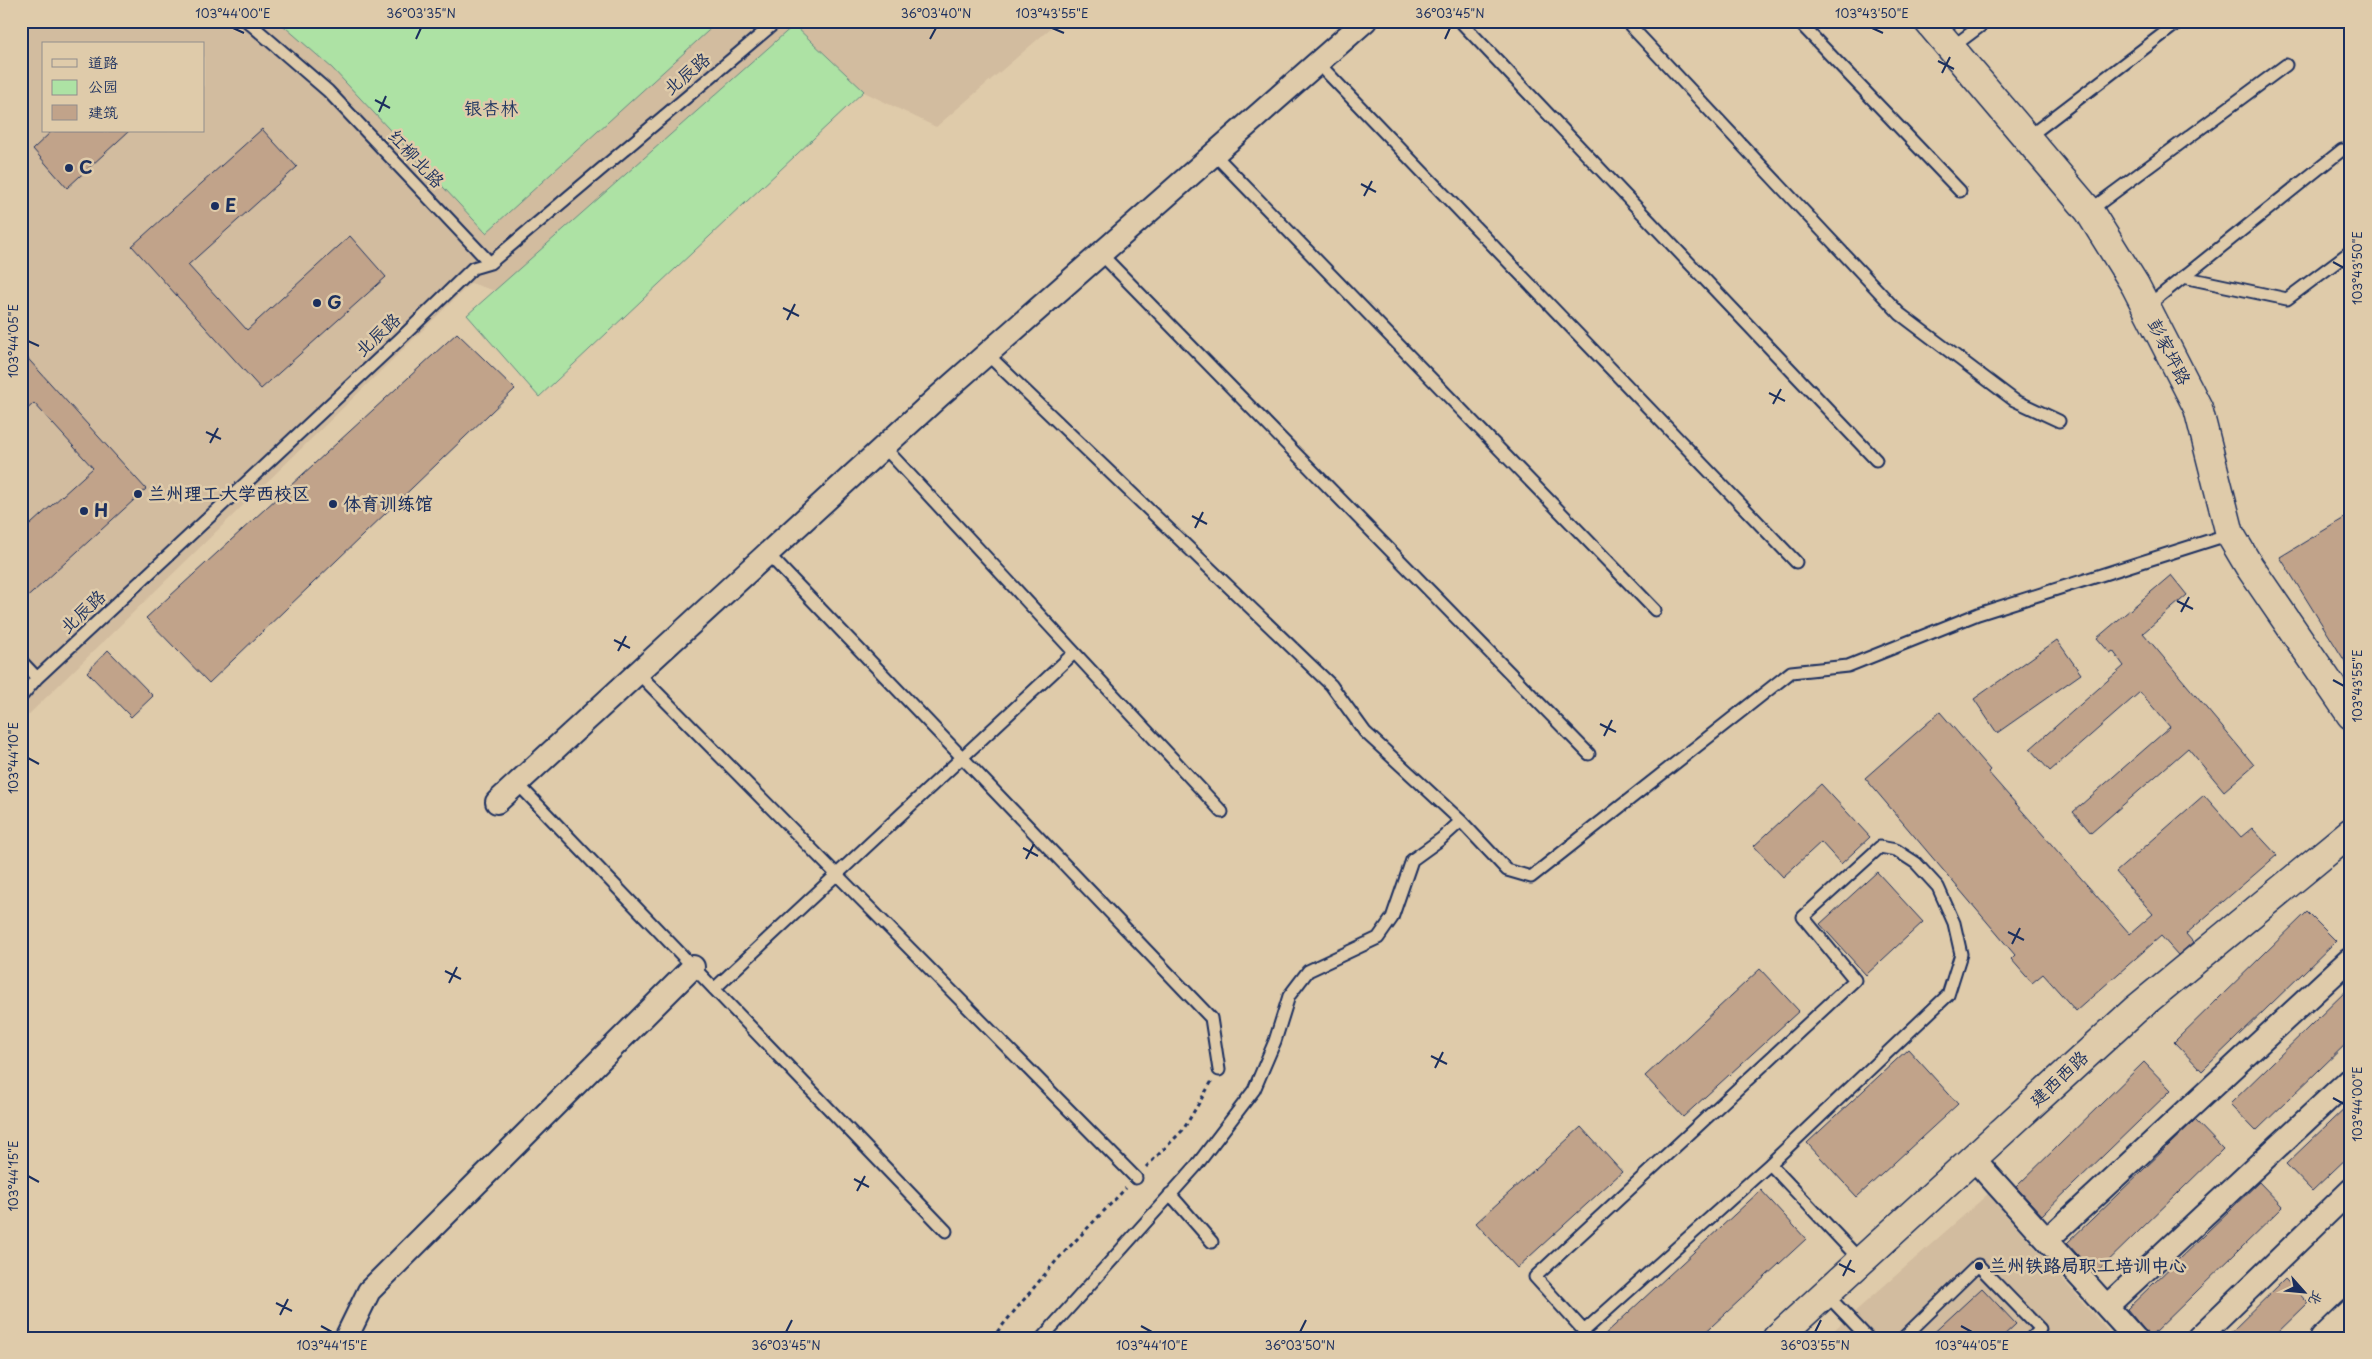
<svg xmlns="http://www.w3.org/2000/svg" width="2372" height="1359" viewBox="0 0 2372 1359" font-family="'Playpen Sans','LXGW WenKai TC',sans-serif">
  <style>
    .built { fill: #d2bc9f; fill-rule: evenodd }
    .green { fill: #ade2a4; stroke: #648881 }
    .building { fill: #c1a38a; stroke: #1b2f5e }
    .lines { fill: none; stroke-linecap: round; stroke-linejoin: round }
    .lane-casing { stroke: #1b2f5e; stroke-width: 15 }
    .street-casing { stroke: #1b2f5e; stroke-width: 26 }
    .secondary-casing { stroke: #1b2f5e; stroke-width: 31 }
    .path { stroke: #1b2f5e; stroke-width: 3; stroke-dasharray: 4 4; stroke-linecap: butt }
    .lane { stroke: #dfcbaa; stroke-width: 11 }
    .street { stroke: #dfcbaa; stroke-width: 22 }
    .secondary { stroke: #dfcbaa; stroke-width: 28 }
    .ticks { fill: none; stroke: #1b2f5e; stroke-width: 2 }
    .poi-dot { fill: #1b2f5e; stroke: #dfcbaa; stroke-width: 2 }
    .labels { text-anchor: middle; stroke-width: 5; stroke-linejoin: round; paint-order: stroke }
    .street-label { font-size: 18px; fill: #1b2f5e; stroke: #dfcbaa }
    .park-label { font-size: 18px; fill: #223862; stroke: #dfcbaa }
    .poi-label { font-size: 18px; font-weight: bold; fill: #1b2f5e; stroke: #dfcbaa; text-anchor: start }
    .neatline { fill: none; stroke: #1b2f5e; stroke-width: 2 }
    .ticks-label { font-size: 12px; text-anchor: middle; fill: #1b2f5e }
  </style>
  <rect width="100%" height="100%" fill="#dfcbaa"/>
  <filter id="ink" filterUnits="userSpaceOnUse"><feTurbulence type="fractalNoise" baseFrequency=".02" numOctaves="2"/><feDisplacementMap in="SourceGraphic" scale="10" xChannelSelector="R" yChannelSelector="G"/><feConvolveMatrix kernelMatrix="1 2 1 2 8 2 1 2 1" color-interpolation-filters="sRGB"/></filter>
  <g filter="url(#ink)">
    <!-- built -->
    <path class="built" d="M 21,21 L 1059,21 L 936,127 L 864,92 L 790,42 L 501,293 L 471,283 L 21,722 ZM 44,44 L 204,44 L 204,131 L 44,131 Z
      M 1988,1194 L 2114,1338 L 1825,1338 Z"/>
    <!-- green -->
    <path class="green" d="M 278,21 L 719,21 L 486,233 L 332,68 Z
      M 794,25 L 864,91 L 539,397 L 467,315 Z"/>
    <!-- building -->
    <path class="building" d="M 262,129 L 297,167 L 188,265 L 247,330 L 350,236 L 386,277 L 261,389 L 132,246 Z
      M 52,131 L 129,131 L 67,188 L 33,149 Z
      M 457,333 L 515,389 L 209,683 L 146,618 Z
      M 21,351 L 146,489 L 21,603 L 21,533 L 93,468 L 34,403 L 21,415 Z
      M 2351,514 L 2351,671 L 2280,557 Z
      M 2171,575 L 2187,595 L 2143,633 L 2254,765 L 2224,791 L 2188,748 L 2091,833 L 2073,812 L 2170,727 L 2140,692 L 2050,771 L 2030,749 L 2124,666 L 2113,651 L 2110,653 L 2097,638 Z
      M 2057,640 L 2081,674 L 1997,733 L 1974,699 Z
      M 108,650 L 153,696 L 131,717 L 87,672 Z
      M 1940,712 L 1990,770 L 1988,772 L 2130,934 L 2153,914 L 2116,872 L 2204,795 L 2241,837 L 2252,828 L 2277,855 L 2186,934 L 2193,942 L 2178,955 L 2161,936 L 2076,1011 L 2043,974 L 2032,983 L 2011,959 L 2015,955 L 1865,778 Z
      M 1821,784 L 1870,837 L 1841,864 L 1821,842 L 1783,877 L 1754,846 Z
      M 1877,872 L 1923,922 L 1866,975 L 1820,924 Z
      M 2307,912 L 2336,941 L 2202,1071 L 2174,1042 Z
      M 1760,969 L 1799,1011 L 1683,1117 L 1645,1076 Z
      M 2351,986 L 2351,1039 L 2256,1131 L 2230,1104 Z
      M 1908,1049 L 1958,1104 L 1857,1197 L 1807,1143 Z
      M 2144,1062 L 2171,1090 L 2042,1215 L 2016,1187 Z
      M 2351,1102 L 2351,1154 L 2312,1191 L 2286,1164 Z
      M 2195,1120 L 2223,1149 L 2095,1274 L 2067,1243 Z
      M 1581,1127 L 1622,1172 L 1517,1268 L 1476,1223 Z
      M 2259,1182 L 2283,1207 L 2150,1337 L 2127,1309 Z
      M 1761,1190 L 1806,1239 L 1699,1338 L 1601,1338 Z
      M 2285,1279 L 2308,1303 L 2272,1338 L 2225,1338 Z
      M 1982,1288 L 2016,1324 L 2001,1338 L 1928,1338 Z"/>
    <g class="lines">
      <!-- lane casing -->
      <g class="lane-casing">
        <path id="lane" d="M 247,21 L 328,91 L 490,263
          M 1460,21 L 1876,460
          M 1626,21 L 1900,314 L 2014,400 L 2059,421
          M 1798,21 L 1960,191
          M 1951,48 L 1987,21
          M 1318,63 L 1796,562
          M 2027,138 L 2180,21
          M 1214,154 L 1655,610
          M 2089,211 L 2286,65
          M 1101,254 L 1589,754
          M 2183,277 L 2287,299 L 2351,251
          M 2146,307 L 2342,150
          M 987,354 L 1331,685 L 1365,732 L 1461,821 L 1507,870 L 1531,877 L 1791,672 L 1848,666 L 1978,614 L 2230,534
          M 884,447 L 1222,812
          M 768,554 L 1211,1018 L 1219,1070
          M 21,661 L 37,678
          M 638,673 L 1136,1178
          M 21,697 L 37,678 L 401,338 L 473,268 L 490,263 L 777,21
          M 517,783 L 946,1231
          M 714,989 L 1074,653
          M 1770,1164 L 1584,1331 L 1535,1277 L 1855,980 L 1803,917 L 1880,847 L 1896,850 L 1916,863 L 1938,887 L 1954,923 L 1961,954 L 1948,995 L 1770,1164 L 1861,1261
          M 1170,1194 L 1212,1242
          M 1825,1293 L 1868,1338
          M 1042,1338 L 1196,1166 L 1254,1090 L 1275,1041 L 1289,996 L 1308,971 L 1378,938 L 1392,918 L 1412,860 L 1441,839 L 1461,821
          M 1903,1338 L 1978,1265 L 2040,1329 L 2031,1338"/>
      </g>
      <!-- street casing -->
      <g class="street-casing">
        <path id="street" d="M 497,802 L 938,397 L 1365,21
          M 1973,1158 L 2135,1338
          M 2047,1240 L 2349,960
          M 2107,1306 L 2351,1078
          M 346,1338 L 369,1291 L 693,967
          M 2198,1338 L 2351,1190
          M 2322,1338 L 2351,1310"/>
      </g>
      <!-- secondary casing -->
      <g class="secondary-casing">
        <path id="secondary" d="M 1928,21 L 2089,211 L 2135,285 L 2198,408 L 2230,534 L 2249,566 L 2351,715
          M 1777,1338 L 2135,1010 L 2351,832"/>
      </g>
      <!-- path -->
      <path class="path" d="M 1146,1167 L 1183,1130 L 1212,1081
        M 992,1338 L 1056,1261 L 1126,1188"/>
      <!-- lane -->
      <use href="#lane" class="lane"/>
      <!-- street -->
      <use href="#street" class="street"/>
      <!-- secondary -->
      <use href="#secondary" class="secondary"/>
    </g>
  </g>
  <!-- ticks -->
  <path class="ticks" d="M 233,28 L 244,33M 1052,28 L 1064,33M 1872,28 L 1883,33M 416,39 L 421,28M 930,39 L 936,28M 1445,39 L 1450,28M 1938,61 L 1954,69M 1942,73 L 1950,57M 375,100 L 390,108M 379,112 L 386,96M 1361,184 L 1376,192M 1364,196 L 1372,181M 2333,262 L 2344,268M 783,308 L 799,316M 787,320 L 795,304M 28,341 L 39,346M 1769,393 L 1785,401M 1773,404 L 1781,389M 206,432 L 221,439M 210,443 L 218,428M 1192,516 L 1207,524M 1195,528 L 1203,512M 2177,601 L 2193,609M 2181,612 L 2189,597M 614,640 L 630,648M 618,651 L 626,636M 2333,680 L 2344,686M 1600,724 L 1616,732M 1604,736 L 1612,720M 28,758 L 39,764M 1023,848 L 1038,856M 1026,859 L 1034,844M 2008,932 L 2024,940M 2012,944 L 2020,928M 445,971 L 461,979M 449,983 L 457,967M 1431,1056 L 1447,1064M 1435,1068 L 1443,1052M 2333,1098 L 2344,1104M 28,1176 L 39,1182M 854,1179 L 869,1187M 857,1191 L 865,1176M 1839,1264 L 1855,1272M 1843,1276 L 1851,1260M 276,1303 L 292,1311M 280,1315 L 288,1299M 321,1326 L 332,1332M 1141,1326 L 1152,1332M 1961,1326 L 1972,1332M 786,1332 L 792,1320M 1300,1332 L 1306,1320M 1815,1332 L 1821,1320"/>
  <!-- markers -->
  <g class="poi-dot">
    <circle cx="69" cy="168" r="5"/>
    <circle cx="215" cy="206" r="5"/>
    <circle cx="317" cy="303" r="5"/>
    <circle cx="138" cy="494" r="5"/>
    <circle cx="333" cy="504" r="5"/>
    <circle cx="84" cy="511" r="5"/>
    <circle cx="1979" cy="1266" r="5"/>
  </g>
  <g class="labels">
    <!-- street labels -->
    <g class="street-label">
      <text transform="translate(687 74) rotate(-40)" y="6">北辰路</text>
      <text transform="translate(416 159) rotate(47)" y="6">红柳北路</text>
      <text transform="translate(378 335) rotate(-43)" y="6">北辰路</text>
      <text transform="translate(2169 352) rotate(63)" y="6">彭家坪路</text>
      <text transform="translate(83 612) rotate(-43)" y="6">北辰路</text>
      <text transform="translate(2059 1079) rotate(-43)" y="6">建西西路</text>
    </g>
    <!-- park labels -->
    <g class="park-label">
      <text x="491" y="115">银杏林</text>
    </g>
    <!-- poi labels -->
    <g class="poi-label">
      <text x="79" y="174">C</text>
      <text x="225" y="212">E</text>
      <text x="327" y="309">G</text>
      <text x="148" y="500">兰州理工大学西校区</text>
      <text x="343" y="510">体育训练馆</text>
      <text x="94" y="517">H</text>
      <text x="1989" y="1272">兰州铁路局职工培训中心</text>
    </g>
  </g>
  <!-- margin -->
  <rect width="2372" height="1359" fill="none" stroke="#dfcbaa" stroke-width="55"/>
  <!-- legend -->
  <rect x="42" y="42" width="162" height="90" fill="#dfcbaa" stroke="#918d8c"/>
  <rect x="52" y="59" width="25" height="8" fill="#dfcbaa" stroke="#918d8c"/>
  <text x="88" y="68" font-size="15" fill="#1b2f5e">道路</text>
  <rect x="52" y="80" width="25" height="15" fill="#ade2a4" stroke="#918d8c"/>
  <text x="88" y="92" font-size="15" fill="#1b2f5e">公园</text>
  <rect x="52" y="105" width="25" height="15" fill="#c1a38a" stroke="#918d8c"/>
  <text x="88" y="118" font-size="15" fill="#1b2f5e">建筑</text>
  <!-- north arrow -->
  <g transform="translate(2304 1292) rotate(117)" stroke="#dfcbaa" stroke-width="4" paint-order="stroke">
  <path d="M0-4L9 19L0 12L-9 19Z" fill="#1b2f5e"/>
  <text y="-8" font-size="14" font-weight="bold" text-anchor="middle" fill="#1b2f5e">北</text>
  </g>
  <rect x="28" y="28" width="2316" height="1304" class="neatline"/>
  <g class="ticks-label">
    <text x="233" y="18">103°44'00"E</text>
    <text x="421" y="18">36°03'35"N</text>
    <text x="936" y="18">36°03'40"N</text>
    <text x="1052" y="18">103°43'55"E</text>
    <text x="1450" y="18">36°03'45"N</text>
    <text x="1872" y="18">103°43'50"E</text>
    <text transform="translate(2358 268) rotate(-90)" y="4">103°43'50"E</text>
    <text transform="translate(14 341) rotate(-90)" y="4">103°44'05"E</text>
    <text transform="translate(2358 686) rotate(-90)" y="4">103°43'55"E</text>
    <text transform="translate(14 758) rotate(-90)" y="4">103°44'10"E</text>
    <text transform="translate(2358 1104) rotate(-90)" y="4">103°44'00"E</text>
    <text transform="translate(14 1176) rotate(-90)" y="4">103°44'15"E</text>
    <text x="332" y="1350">103°44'15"E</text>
    <text x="786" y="1350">36°03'45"N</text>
    <text x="1152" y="1350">103°44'10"E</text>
    <text x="1300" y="1350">36°03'50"N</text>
    <text x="1815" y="1350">36°03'55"N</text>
    <text x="1972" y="1350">103°44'05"E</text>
  </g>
</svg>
